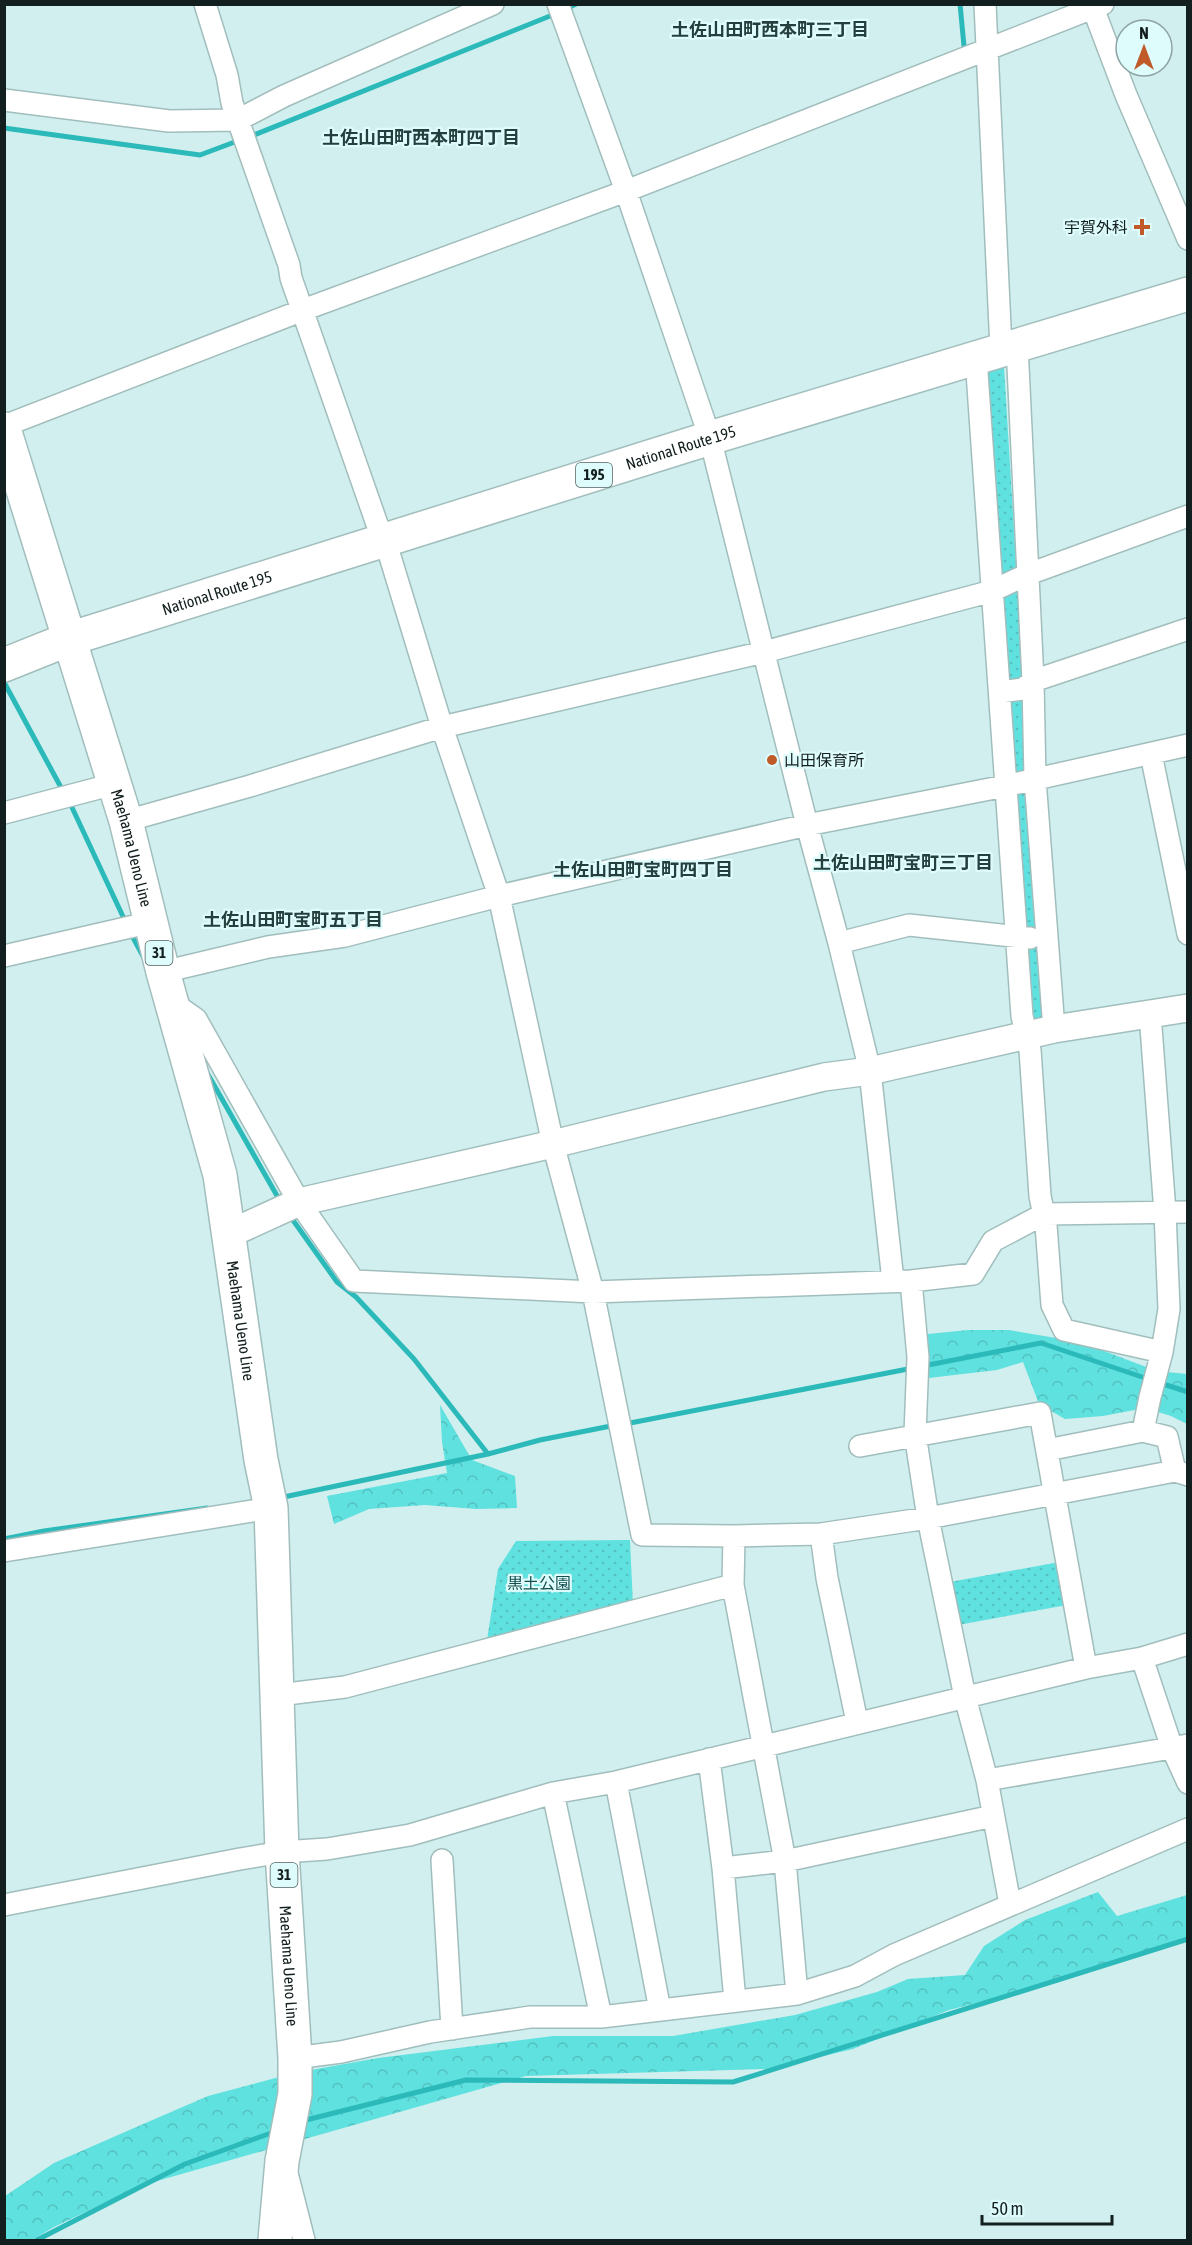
<svg xmlns="http://www.w3.org/2000/svg" width="1192" height="2245" viewBox="0 0 1192 2245" font-family="'Asap Condensed','Noto Sans JP',sans-serif">
  <style>
    .forest { fill: url(#forest-crowns) }
    .park { fill: url(#park-dots) }
    .lines { fill: none; stroke-linecap: round; stroke-linejoin: round }
    .stream { stroke: #2bbab9; stroke-width: 5 }
    .minor-casing { stroke: #a1bebd; stroke-width: 24 }
    .tertiary-casing { stroke: #a1bebd; stroke-width: 30 }
    .primary-casing { stroke: #a1bebd; stroke-width: 36 }
    .trunk-casing { stroke: #a1bebd; stroke-width: 36 }
    .minor { stroke: #fff; stroke-width: 21 }
    .tertiary { stroke: #fff; stroke-width: 27 }
    .primary { stroke: #fff; stroke-width: 33 }
    .trunk { stroke: #fff; stroke-width: 33 }
    .poi-dot { fill: #c05b29; stroke: #defcfc; stroke-width: 2 }
    .labels { text-anchor: middle; stroke-width: 4.5; stroke-linejoin: round; paint-order: stroke }
    .shield { fill: #defcfc; stroke: #506161; stroke-width: 1.5 }
    .shield-label { font-size: 15px; font-weight: bold; fill: #131e1e }
    .poi-label { font-size: 16px; fill: #131e1e; stroke: #defcfc; text-anchor: end }
    .street-label { font-size: 16px; fill: #131e1e; stroke: #defcfc }
    .park-label { font-size: 16px; fill: #154e4e; stroke: #defcfc }
    .neighbourhood-label { font-size: 18px; font-weight: bold; fill: #253e3e; stroke: #defcfc }
  </style>
  <defs>
    <pattern id="forest-crowns" width="20" height="18" patternUnits="userSpaceOnUse" patternTransform="scale(1.5)"><rect width="20" height="18" fill="#5fe1df"/><path d="M2 6a3 3 0 1 1 6 0M12 15a3 3 0 1 1 6 0" fill="none" stroke="#52c1bf"/></pattern>
    <pattern id="park-dots" width="8" height="8" patternUnits="userSpaceOnUse" patternTransform="scale(1.5)"><rect width="8" height="8" fill="#5fe1df"/><path d="M2 2h.1M6 6h.1" fill="none" stroke="#52c1bf" stroke-width="1.8" stroke-linecap="round"/></pattern>
  </defs>
  <rect width="100%" height="100%" fill="#d1efee"/>
  <!-- forest -->
  <path class="forest" d="M 968,1330 L 1009,1330 L 1056,1338 L 1104,1351 L 1157,1371 L 1187,1374 L 1187,1424 L 1171,1416 L 1145,1408 L 1103,1416 L 1065,1419 L 1039,1404 L 1023,1362 L 997,1370 L 929,1378 L 928,1334 Z
    M 440,1405 L 472,1460 L 515,1476 L 517,1508 L 476,1509 L 425,1505 L 369,1509 L 334,1524 L 327,1496 L 447,1473 L 442,1442 Z
    M 1098,1892 L 1117,1916 L 1187,1895 L 1187,1938 L 1021,1992 L 949,2010 L 853,2049 L 768,2069 L 526,2076 L 143,2185 L 54,2227 L 32,2240 L 5,2240 L 5,2196 L 54,2163 L 134,2128 L 208,2096 L 294,2073 L 378,2058 L 553,2036 L 673,2036 L 795,2015 L 877,1992 L 908,1979 L 965,1975 L 984,1946 L 1025,1920 Z"/>
  <!-- park -->
  <path class="park" d="M 987,366 L 1004,367 L 1044,1019 L 1029,1019 Z
    M 630,1540 L 633,1605 L 487,1640 L 498,1569 L 516,1541 Z
    M 1059,1562 L 1067,1605 L 958,1625 L 950,1582 Z"/>
  <g class="lines">
    <!-- stream -->
    <path class="stream" d="M 960,4 L 964,46
      M 564,10 L 576,4
      M 4,128 L 200,155 L 240,140
      M 249,137 L 555,14
      M 5,684 L 64,793
      M 69,801 L 126,923
      M 130,932 L 144,958
      M 206,1071 L 280,1201
      M 290,1216 L 337,1282 L 356,1297 L 414,1359 L 488,1454
      M 923,1366 L 1041,1343 L 1151,1380
      M 1160,1383 L 1188,1392
      M 625,1424 L 913,1368
      M 279,1498 L 488,1454 L 540,1440 L 616,1425
      M 4,1539 L 44,1531 L 207,1508
      M 306,2120 L 466,2080 L 733,2082 L 1188,1939
      M 37,2240 L 185,2164 L 271,2133"/>
    <!-- minor casing -->
    <g class="minor-casing">
      <path id="minor" d="M 205,4 L 227,75 L 232,103 L 289,265 L 291,278 L 377,524 L 385,540 L 442,727 L 499,896 L 553,1144 L 593,1292 L 642,1535 L 734,1536
        M 558,4 L 626,191 L 710,438 L 807,825 L 839,943 L 870,1071 L 893,1281
        M 985,4 L 1001,349
        M 1093,8 L 1126,95 L 1188,239
        M 4,100 L 169,121 L 238,120 L 284,96 L 493,4
        M 1017,345 L 1033,681 L 1035,779 L 1054,1029
        M 976,358 L 1022,1016 L 1030,1050 L 1040,1196 L 1046,1225 L 1052,1305 L 1064,1330 L 1162,1352
        M 4,426 L 303,310 L 626,191 L 1103,4
        M 1000,692 L 1023,689 L 1033,681 L 1188,629
        M 1151,754 L 1188,934
        M 4,813 L 114,784
        M 126,821 L 250,786 L 442,727 L 764,652 L 992,591 L 1026,575 L 1188,516
        M 839,943 L 909,925 L 1030,938
        M 4,956 L 152,922
        M 163,972 L 268,947 L 345,936 L 499,896 L 807,825 L 1005,786 L 1188,745
        M 172,1002 L 196,1019 L 299,1202 L 354,1281 L 593,1292 L 911,1281 L 973,1274 L 993,1241 L 1044,1214 L 1188,1212
        M 911,1281 L 918,1357 L 915,1434 L 928,1518 L 965,1697 L 987,1780 L 1010,1904
        M 1143,1431 L 1150,1397 L 1162,1352 L 1169,1309 L 1165,1212 L 1150,1014
        M 860,1446 L 1040,1413 L 1086,1668
        M 1047,1450 L 1143,1431 L 1167,1437 L 1175,1471
        M 821,1534 L 827,1578 L 857,1722
        M 4,1551 L 271,1508
        M 1142,1658 L 1172,1748 L 1188,1783
        M 278,1695 L 345,1687 L 733,1585
        M 709,1759 L 723,1868 L 735,2001
        M 987,1780 L 1188,1745
        M 616,1782 L 660,2010
        M 553,1793 L 601,2017
        M 442,1860 L 452,2029
        M 723,1868 L 785,1861 L 993,1816
        M 4,1905 L 240,1859 L 282,1852 L 327,1849 L 410,1835 L 553,1793 L 616,1782 L 1086,1668 L 1142,1658 L 1188,1644
        M 797,1994 L 785,1861 L 733,1585 L 734,1536 L 821,1534 L 928,1518 L 1175,1471 L 1188,1475
        M 295,2058 L 341,2052 L 430,2032 L 530,2017 L 601,2017 L 797,1994 L 855,1976 L 894,1955 L 1188,1829
        M 288,2177 L 304,2240"/>
    </g>
    <!-- tertiary casing -->
    <g class="tertiary-casing">
      <path id="tertiary" d="M 229,1234 L 299,1202 L 553,1144 L 824,1077 L 870,1071 L 1054,1029 L 1188,1008"/>
    </g>
    <!-- primary casing -->
    <g class="primary-casing">
      <g id="primary">
        <path id="s1" d="M 4,429 L 126,821 L 163,972 L 220,1175 L 261,1460 L 271,1508 L 282,1852 L 295,2058 L 295,2094 L 282,2161 L 275,2240"/>
      </g>
    </g>
    <!-- trunk casing -->
    <g class="trunk-casing">
      <g id="trunk">
        <path id="s2" d="M 4,665 L 69,639 L 385,540 L 710,438 L 1188,294"/>
      </g>
    </g>
    <!-- minor -->
    <use href="#minor" class="minor"/>
    <!-- tertiary -->
    <use href="#tertiary" class="tertiary"/>
    <!-- primary -->
    <use href="#primary" class="primary"/>
    <!-- trunk -->
    <use href="#trunk" class="trunk"/>
  </g>
  <!-- markers -->
  <g class="poi-dot">
    <path d="M1139 218h6v6h6v6h-6v6h-6v-6h-6v-6h6z"/>
    <circle cx="772" cy="760" r="6"/>
  </g>
  <g class="labels">
    <!-- shield labels -->
    <g class="shield">
      <rect x="576" y="463" width="36" height="24" rx="4.5"/>
      <rect x="145.5" y="941" width="27" height="24" rx="4.5"/>
      <rect x="270.5" y="1863" width="27" height="24" rx="4.5"/>
    </g>
    <g class="shield-label">
      <text x="594" y="480">195</text>
      <text x="159" y="958">31</text>
      <text x="284" y="1880">31</text>
    </g>
    <!-- poi labels -->
    <g class="poi-label">
      <text x="1128" y="233">宇賀外科</text>
      <text x="784" y="766" text-anchor="start">山田保育所</text>
    </g>
    <!-- street labels -->
    <g class="street-label">
      <text dy="6" stroke="none"><textPath href="#s2" startOffset="711">National Route 195</textPath></text>
      <text dy="6" stroke="none"><textPath href="#s2" startOffset="225">National Route 195</textPath></text>
      <text dy="6" stroke="none"><textPath href="#s1" startOffset="438">Maehama Ueno Line</textPath></text>
      <text dy="6" stroke="none"><textPath href="#s1" startOffset="924">Maehama Ueno Line</textPath></text>
      <text dy="6" stroke="none"><textPath href="#s1" startOffset="1572">Maehama Ueno Line</textPath></text>
    </g>
    <!-- park labels -->
    <g class="park-label">
      <text x="539" y="1589">黒土公園</text>
    </g>
    <!-- neighbourhood labels -->
    <g class="neighbourhood-label">
      <text x="770" y="36">土佐山田町西本町三丁目</text>
      <text x="421" y="144">土佐山田町西本町四丁目</text>
      <text x="903" y="869">土佐山田町宝町三丁目</text>
      <text x="643" y="876">土佐山田町宝町四丁目</text>
      <text x="293" y="926">土佐山田町宝町五丁目</text>
    </g>
  </g>
  <!-- border -->
  <rect width="1192" height="2245" fill="none" stroke="#131e1e" stroke-width="12"/>
  <!-- north arrow -->
  <g transform="translate(1144 48)"><circle r="28" fill="#defcfc" stroke="#8da3a3" stroke-width="1.5"/>
  <path d="M0-4.5L10 22L0 15L-10 22Z" fill="#c05b29"/>
  <text y="-9" font-size="16" font-weight="bold" text-anchor="middle" fill="#131e1e">N</text>
  </g>
  <!-- scale -->
  <path d="M982 2215v9h130v-9" fill="none" stroke="#131e1e" stroke-width="3"/>
  <text x="991" y="2215" font-size="18" fill="#131e1e" stroke="#defcfc" stroke-width="4.5" paint-order="stroke">50 m</text>
</svg>
